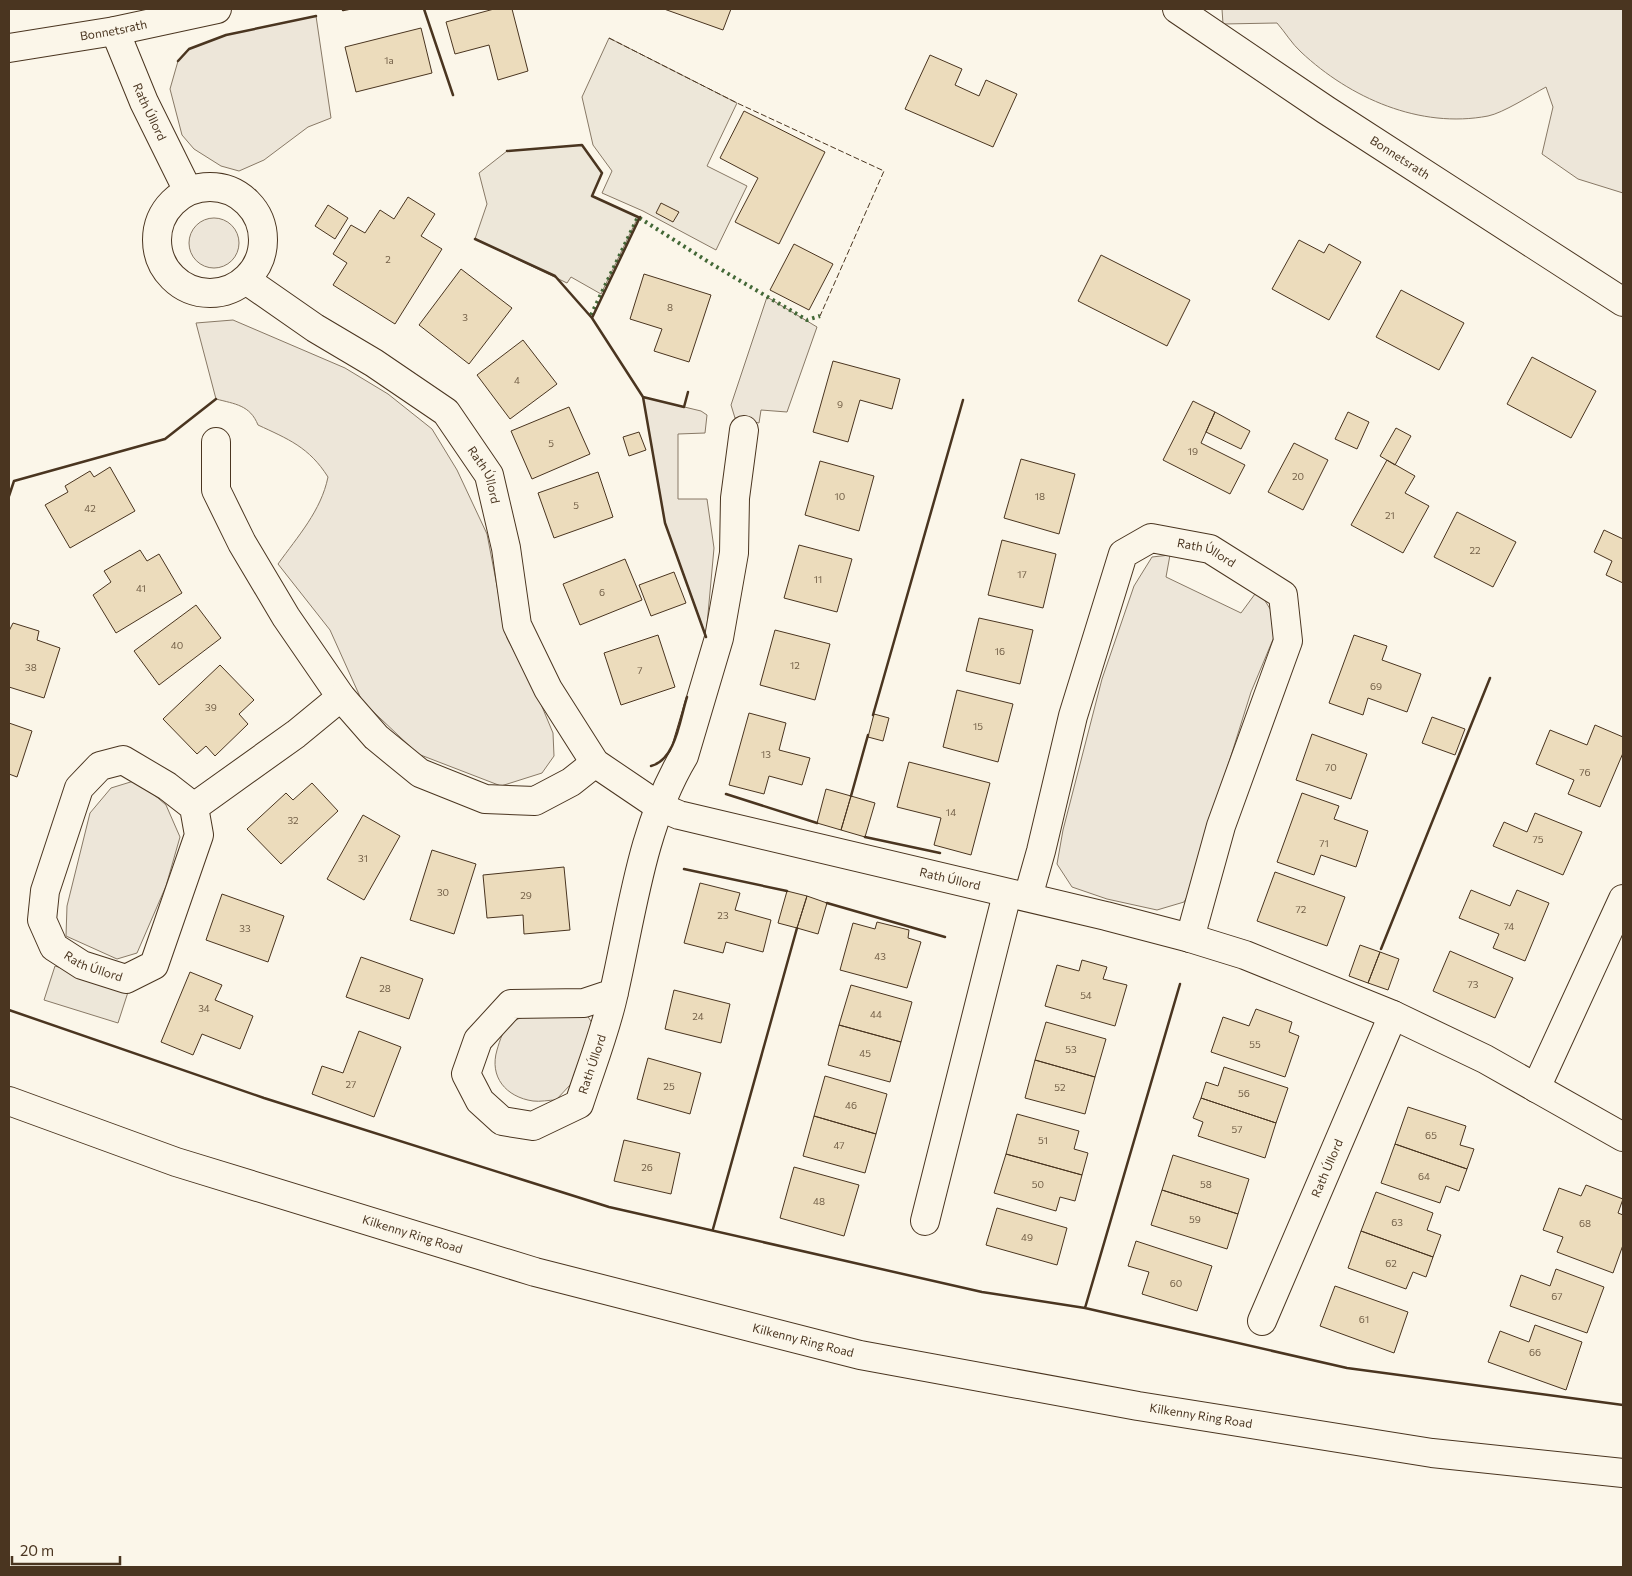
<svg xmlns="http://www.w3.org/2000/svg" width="1632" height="1576" viewBox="0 0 1632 1576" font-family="Commissioner,sans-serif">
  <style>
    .green { fill: #ede6d9; stroke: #887966 }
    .parking { fill: #ede7d9; stroke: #887966 }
    .building { fill: #ecdcbc; stroke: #4a3520 }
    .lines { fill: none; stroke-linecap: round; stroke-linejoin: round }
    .minor-casing { stroke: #4a3520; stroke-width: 30 }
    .major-casing { stroke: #4a3520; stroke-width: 30 }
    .minor { stroke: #fbf6e9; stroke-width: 28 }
    .major { stroke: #fbf6e9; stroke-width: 28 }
    .hedge { stroke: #436837; stroke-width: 4; stroke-dasharray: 2.5 4; stroke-linecap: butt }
    .fence { stroke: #4a3520; stroke-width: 1; stroke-dasharray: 6 2.5; stroke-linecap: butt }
    .wall { stroke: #4a3520; stroke-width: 2.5 }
    .labels { text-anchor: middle; stroke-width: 4; stroke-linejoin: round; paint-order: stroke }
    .number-label { font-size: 10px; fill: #725f47 }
    .street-label { font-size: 12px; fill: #4a3520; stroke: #fbf6e9 }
  </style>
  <rect width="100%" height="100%" fill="#fbf6e9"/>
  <!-- green -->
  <path class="green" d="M 1222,9 L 1623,9 L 1623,193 L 1578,179 L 1542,154 L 1553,107 L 1546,87 C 1531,95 1503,113 1488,116 C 1420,129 1350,98 1301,52 C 1292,44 1285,32 1277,23 L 1223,24 Z
    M 316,16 L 331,118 L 308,127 L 264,160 L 239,171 L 221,166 L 194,149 L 182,135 L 170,89 L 178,61 L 189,49 L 226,35 Z
    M189 243a25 25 0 1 1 50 0a25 25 0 1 1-50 0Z
    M 767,297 L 817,327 L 787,412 L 761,410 L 759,423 L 735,418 L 731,405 Z
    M 233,320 L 345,368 L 388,394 L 432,429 L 457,470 L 487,534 L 507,638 L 538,697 L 553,733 L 554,756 L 542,773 L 501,786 L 418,754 L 362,701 L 330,630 L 278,564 C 298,536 321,511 328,477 C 309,447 288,439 258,425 C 250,405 235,404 216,399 L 196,323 Z
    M 643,397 L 701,411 L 707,415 L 705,433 L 678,434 L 678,499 L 707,499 L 714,548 L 706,636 L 665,523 Z
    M 1170,555 L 1166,577 L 1241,613 L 1255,594 L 1262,596 L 1272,612 L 1274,637 L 1251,692 L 1199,858 L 1193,887 L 1184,902 L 1157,910 L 1107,899 L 1072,887 L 1057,864 L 1063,830 L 1102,679 L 1134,586 L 1152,557 Z
    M 137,780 L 166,805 L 180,837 L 166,886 L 137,953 L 117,959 L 66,936 L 67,906 L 90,813 L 111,788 Z
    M 587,1015 L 592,1023 L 571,1084 L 556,1100 C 549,1100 540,1102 533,1101 C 506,1097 489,1077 497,1050 C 500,1040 503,1029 511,1023 C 530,1009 565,1015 587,1015 Z"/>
  <!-- parking -->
  <path class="parking" d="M 609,38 L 737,103 L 707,166 L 747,186 L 716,250 L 643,211 L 602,193 L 612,171 L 593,145 L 582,97 Z
    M 582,145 L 602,173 L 592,196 L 638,217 L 601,294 L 571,277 L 567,283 L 475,239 L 487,204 L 479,173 L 507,151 Z
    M 55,966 L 129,989 L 118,1023 L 44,1000 Z"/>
  <!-- building -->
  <path class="building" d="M 494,9 L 512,9 L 528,71 L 498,80 L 489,45 L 455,54 L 446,22 Z
    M 664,9 L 731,9 L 723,30 Z
    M 421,28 L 432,73 L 356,92 L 345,47 Z
    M 930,55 L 962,69 L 955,85 L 979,96 L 986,80 L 1017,94 L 993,147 L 905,109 Z
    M 744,111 L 825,152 L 779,244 L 735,222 L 758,178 L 720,158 Z
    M 408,197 L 435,214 L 421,236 L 442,249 L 395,324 L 333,285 L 347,263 L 333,254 L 351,225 L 365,233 L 380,210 L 394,219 Z
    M 661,203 L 679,212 L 673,222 L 656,213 Z
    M 328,205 L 348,218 L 335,239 L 315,226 Z
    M 1299,240 L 1324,253 L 1329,244 L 1361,262 L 1329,320 L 1272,289 Z
    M 794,244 L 833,264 L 809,310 L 770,290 Z
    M 1101,255 L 1190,300 L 1167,346 L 1078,301 Z
    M 461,269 L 512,308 L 469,364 L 419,325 Z
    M 644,274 L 711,295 L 689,362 L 654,351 L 662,329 L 630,319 Z
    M 1401,290 L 1464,323 L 1439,370 L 1376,337 Z
    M 523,340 L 557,384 L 510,419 L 477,375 Z
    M 1532,357 L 1596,391 L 1571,438 L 1507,404 Z
    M 833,361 L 900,379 L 892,409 L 860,400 L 848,442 L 813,432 Z
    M 1193,401 L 1215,412 L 1201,443 L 1245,465 L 1230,494 L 1163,460 Z
    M 569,407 L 590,454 L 532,479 L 511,431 Z
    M 1215,412 L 1250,431 L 1241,449 L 1206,432 Z
    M 1348,412 L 1369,422 L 1357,449 L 1335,439 Z
    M 1396,428 L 1411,436 L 1395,465 L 1380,456 Z
    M 639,432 L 646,450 L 629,456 L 623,437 Z
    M 1294,443 L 1328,460 L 1303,510 L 1268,492 Z
    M 1021,459 L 1075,474 L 1059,534 L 1004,518 Z
    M 1387,460 L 1415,476 L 1405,493 L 1429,506 L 1403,553 L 1351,525 Z
    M 820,461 L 874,476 L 859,531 L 805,515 Z
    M 110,467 L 135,511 L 70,548 L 45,505 L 68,492 L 65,486 L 90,471 L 94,477 Z
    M 598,472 L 613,517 L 554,538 L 538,493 Z
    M 1457,512 L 1516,542 L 1493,587 L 1434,557 Z
    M 1604,530 L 1623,539 L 1623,583 L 1606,575 L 1612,561 L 1594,552 Z
    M 1002,540 L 1056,554 L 1043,608 L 988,595 Z
    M 799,545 L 852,559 L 837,612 L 784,598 Z
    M 140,550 L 147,561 L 159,554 L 182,593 L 116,633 L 93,595 L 111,582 L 104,571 Z
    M 625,559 L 642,600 L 580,625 L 563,584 Z
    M 674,572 L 686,603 L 651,616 L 639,585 Z
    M 196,605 L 221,638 L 159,685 L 134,651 Z
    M 979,618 L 1033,630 L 1020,684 L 966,671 Z
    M 13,623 L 39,631 L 37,640 L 60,648 L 44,698 L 9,687 L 9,631 Z
    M 775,630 L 830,644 L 815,700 L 760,685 Z
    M 658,635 L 675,687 L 621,705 L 604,653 Z
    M 1354,635 L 1387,646 L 1382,660 L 1421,674 L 1407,712 L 1368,698 L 1363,715 L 1329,703 Z
    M 220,665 L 254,700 L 239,714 L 248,724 L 215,756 L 206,746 L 197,754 L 163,719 Z
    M 957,690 L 1013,704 L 998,762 L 943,747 Z
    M 749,713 L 786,723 L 779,750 L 810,758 L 802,785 L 769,776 L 764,794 L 729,785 Z
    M 874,714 L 889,718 L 883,741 L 868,737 Z
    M 1432,717 L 1465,729 L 1455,755 L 1422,743 Z
    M 9,723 L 32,731 L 17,777 L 9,774 Z
    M 1595,725 L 1623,737 L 1623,753 L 1600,807 L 1568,794 L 1574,780 L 1536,764 L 1550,730 L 1587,745 Z
    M 1312,734 L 1367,754 L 1351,799 L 1296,780 Z
    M 909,762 L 990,783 L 971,855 L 934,845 L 941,818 L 897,807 Z
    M 312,783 L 338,811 L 281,864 L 247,829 L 286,793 L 293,800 Z
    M 826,789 L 851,796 L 841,830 L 817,823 Z
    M 1302,793 L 1339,806 L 1334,819 L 1368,831 L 1356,867 L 1321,855 L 1314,875 L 1277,862 Z
    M 851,796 L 875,803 L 865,837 L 841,830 Z
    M 1535,813 L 1582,832 L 1563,875 L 1493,846 L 1504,822 L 1527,832 Z
    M 363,815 L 400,836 L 364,900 L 327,879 Z
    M 432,850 L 476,864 L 454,934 L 410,920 Z
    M 564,867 L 570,930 L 524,934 L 523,915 L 487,918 L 483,875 Z
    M 1275,872 L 1345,897 L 1327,946 L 1257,921 Z
    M 700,883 L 740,893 L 735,910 L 771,920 L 763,952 L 726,942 L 723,953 L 684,943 Z
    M 1471,890 L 1510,906 L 1517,890 L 1549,903 L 1525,961 L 1493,948 L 1499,934 L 1459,918 Z
    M 787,891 L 807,896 L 797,928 L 778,923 Z
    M 222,894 L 284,916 L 268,962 L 206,940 Z
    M 807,896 L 827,903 L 818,934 L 797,928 Z
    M 877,922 L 909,930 L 908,938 L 921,942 L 907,988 L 840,970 L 853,923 L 875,929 Z
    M 1360,945 L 1380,952 L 1368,983 L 1349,976 Z
    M 1450,951 L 1513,978 L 1495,1018 L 1433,991 Z
    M 1380,952 L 1399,959 L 1388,990 L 1368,983 Z
    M 361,957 L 423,979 L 409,1019 L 346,997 Z
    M 1082,960 L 1107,967 L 1103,979 L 1127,985 L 1115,1026 L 1045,1006 L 1057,965 L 1079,971 Z
    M 190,972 L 222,985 L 215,1000 L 253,1016 L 240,1049 L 202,1034 L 193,1055 L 161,1042 Z
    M 851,985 L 912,1002 L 901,1042 L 839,1025 Z
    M 674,990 L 730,1004 L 721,1043 L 665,1029 Z
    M 1256,1009 L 1292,1022 L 1289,1032 L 1299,1036 L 1285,1077 L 1211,1052 L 1223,1017 L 1249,1026 Z
    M 1046,1022 L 1106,1039 L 1095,1077 L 1035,1060 Z
    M 839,1025 L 901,1042 L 890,1082 L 828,1065 Z
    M 359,1031 L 401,1047 L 374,1117 L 312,1094 L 322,1066 L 343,1073 Z
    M 648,1058 L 701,1073 L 690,1114 L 637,1099 Z
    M 1035,1060 L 1095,1077 L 1085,1114 L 1025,1098 Z
    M 1224,1067 L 1288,1088 L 1276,1123 L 1201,1098 L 1206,1082 L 1218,1086 Z
    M 825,1076 L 887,1094 L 876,1134 L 814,1116 Z
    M 1201,1098 L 1276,1123 L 1265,1158 L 1198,1136 L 1203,1122 L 1193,1118 Z
    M 1408,1107 L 1466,1126 L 1460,1145 L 1474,1149 L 1467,1169 L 1395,1144 Z
    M 1017,1114 L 1079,1131 L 1074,1149 L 1088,1153 L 1082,1175 L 1006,1154 Z
    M 814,1116 L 876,1134 L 865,1173 L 803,1156 Z
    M 624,1140 L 680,1153 L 671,1194 L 614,1181 Z
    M 1395,1144 L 1467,1169 L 1459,1191 L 1446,1186 L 1440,1203 L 1381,1183 Z
    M 1006,1154 L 1082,1175 L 1075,1201 L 1060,1197 L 1056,1211 L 994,1193 Z
    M 1173,1155 L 1249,1179 L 1238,1214 L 1162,1190 Z
    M 794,1167 L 859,1185 L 844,1236 L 780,1218 Z
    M 1586,1185 L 1623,1199 L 1618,1213 L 1623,1215 L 1623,1245 L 1613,1273 L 1557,1252 L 1563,1237 L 1543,1230 L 1559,1188 L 1581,1196 Z
    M 1162,1190 L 1238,1214 L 1227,1249 L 1151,1225 Z
    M 1376,1192 L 1433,1213 L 1427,1230 L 1441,1235 L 1433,1257 L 1361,1231 Z
    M 997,1208 L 1067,1228 L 1057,1265 L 986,1245 Z
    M 1361,1231 L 1433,1257 L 1426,1277 L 1413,1272 L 1406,1289 L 1348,1268 Z
    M 1136,1241 L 1212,1266 L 1197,1311 L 1142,1294 L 1149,1272 L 1128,1266 Z
    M 1556,1269 L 1604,1287 L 1587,1333 L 1510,1306 L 1521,1275 L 1550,1286 Z
    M 1335,1286 L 1408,1312 L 1394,1353 L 1320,1326 Z
    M 1535,1325 L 1582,1342 L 1566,1390 L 1488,1362 L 1500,1331 L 1529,1342 Z"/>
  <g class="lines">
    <!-- minor casing -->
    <g class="minor-casing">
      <g id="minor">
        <path id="s1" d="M 1177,9 L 1326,110 L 1623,302"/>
        <path id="s2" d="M 115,31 L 144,102 L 188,191"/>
        <path id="s3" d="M 9,48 L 115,31 L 217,9"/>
        <circle cx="210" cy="240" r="53"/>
        <path id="s4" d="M 246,280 L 315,328 L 374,363 L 446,412 L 489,475 L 506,548 L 517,625 L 548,689 L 595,763 L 660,807 L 679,815 L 1106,916 L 1190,938 L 1245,955 L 1393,1015 L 1485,1059 L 1623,1137"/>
        <path d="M 216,442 L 216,490 L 242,543 L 286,617 L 341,697 L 376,737 L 420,773 L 485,799 L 535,801 L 571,782 L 595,763"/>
        <path id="s5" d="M 194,807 L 167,786 L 123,760 L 100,766 L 79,788 L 45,891 L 42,920 L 54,947 L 82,965 L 126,979 L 154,965 L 199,835 L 194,807 L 296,734 L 341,697"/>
        <path id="s6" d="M 1028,897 L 1041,851 L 1073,716 L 1123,554 L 1151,538 L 1210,549 L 1283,595 L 1288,641 L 1221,826 L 1190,938"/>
        <path id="s7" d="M 614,993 L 584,1003 L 511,1004 L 478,1040 L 466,1074 L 480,1101 L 502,1121 L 533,1126 L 579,1104 C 591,1067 606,1030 614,992 C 632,913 642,826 684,756 L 719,638 L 734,553 L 735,498 L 744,430"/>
        <path d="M 1536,1088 L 1623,899"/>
        <path d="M 925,1221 L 1007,894"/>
        <path id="s8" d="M 1262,1321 L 1393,1015"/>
      </g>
    </g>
    <!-- major casing -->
    <g class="major-casing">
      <g id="major">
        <path id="s9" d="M 9,1101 L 176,1162 L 535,1272 L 860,1355 L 1138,1406 L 1432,1453 L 1623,1473"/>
      </g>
    </g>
    <!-- minor -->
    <use href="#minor" class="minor"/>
    <!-- major -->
    <use href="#major" class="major"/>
    <!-- hedge -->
    <path class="hedge" d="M 591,315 L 638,217 L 715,266 L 807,320 L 820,316"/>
    <!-- fence -->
    <path class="fence" d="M 609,38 L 737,103 L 884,171 L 820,316"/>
    <!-- wall -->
    <path class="wall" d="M 424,9 L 453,95
      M 343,10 L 348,9
      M 178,61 L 189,49 L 226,35 L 316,16
      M 507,151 L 582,145 L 602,173 L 592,196 L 638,217
      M 475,239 L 555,276 L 592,318 L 643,397 L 665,523 L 706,637
      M 592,318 L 640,217
      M 643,397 L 684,407 L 688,392
      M 9,496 L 14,481 L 165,439 L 216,399
      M 873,715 L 963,400
      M 651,766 C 676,760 680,718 687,697
      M 726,794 L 817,823
      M 851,796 L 868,735
      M 865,837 L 940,853
      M 684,869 L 787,891
      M 827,903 L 945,937
      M 1381,949 L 1490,678
      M 9,1010 L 264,1098 L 609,1207 L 982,1292 L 1085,1308 L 1347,1368 L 1623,1405
      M 713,1229 L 797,928
      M 1085,1308 L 1180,984"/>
  </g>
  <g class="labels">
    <!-- number labels -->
    <g class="number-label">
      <text x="389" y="64">1a</text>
      <text x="388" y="263">2</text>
      <text x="670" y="311">8</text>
      <text x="465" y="321">3</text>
      <text x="517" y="384">4</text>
      <text x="840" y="408">9</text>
      <text x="551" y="447">5</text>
      <text x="1193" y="455">19</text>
      <text x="1298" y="480">20</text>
      <text x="840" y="500">10</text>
      <text x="1040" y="500">18</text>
      <text x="576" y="509">5</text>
      <text x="90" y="512">42</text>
      <text x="1390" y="519">21</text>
      <text x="1475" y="554">22</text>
      <text x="1022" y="578">17</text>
      <text x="818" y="583">11</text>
      <text x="141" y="592">41</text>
      <text x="602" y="596">6</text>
      <text x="177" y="649">40</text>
      <text x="1000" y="655">16</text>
      <text x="795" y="669">12</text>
      <text x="31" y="671">38</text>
      <text x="640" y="674">7</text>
      <text x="1376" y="690">69</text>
      <text x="211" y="711">39</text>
      <text x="978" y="730">15</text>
      <text x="766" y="758">13</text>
      <text x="1331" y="771">70</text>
      <text x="1585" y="776">76</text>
      <text x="951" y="816">14</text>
      <text x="293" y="824">32</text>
      <text x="1538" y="843">75</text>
      <text x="1324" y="847">71</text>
      <text x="363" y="862">31</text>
      <text x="443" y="896">30</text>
      <text x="526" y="899">29</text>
      <text x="1301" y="913">72</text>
      <text x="723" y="919">23</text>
      <text x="1509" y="930">74</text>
      <text x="245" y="932">33</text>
      <text x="880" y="960">43</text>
      <text x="1473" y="988">73</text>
      <text x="385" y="992">28</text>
      <text x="1086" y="999">54</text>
      <text x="204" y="1012">34</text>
      <text x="876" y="1018">44</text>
      <text x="698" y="1020">24</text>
      <text x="1255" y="1048">55</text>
      <text x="1071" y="1053">53</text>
      <text x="865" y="1057">45</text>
      <text x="351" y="1088">27</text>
      <text x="669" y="1090">25</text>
      <text x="1060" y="1091">52</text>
      <text x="1244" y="1097">56</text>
      <text x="851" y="1109">46</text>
      <text x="1237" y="1133">57</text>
      <text x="1431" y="1139">65</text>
      <text x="1043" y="1144">51</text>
      <text x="839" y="1149">47</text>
      <text x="647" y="1171">26</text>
      <text x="1424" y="1180">64</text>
      <text x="1038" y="1188">50</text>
      <text x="1206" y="1188">58</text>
      <text x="819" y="1205">48</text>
      <text x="1195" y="1223">59</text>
      <text x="1397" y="1226">63</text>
      <text x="1585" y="1227">68</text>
      <text x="1027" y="1241">49</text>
      <text x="1391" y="1267">62</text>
      <text x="1176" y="1287">60</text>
      <text x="1557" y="1300">67</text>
      <text x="1364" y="1323">61</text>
      <text x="1535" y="1356">66</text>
    </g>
    <!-- street labels -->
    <g class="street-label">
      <text dy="4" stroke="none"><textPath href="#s3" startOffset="106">Bonnetsrath</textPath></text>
      <text dy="4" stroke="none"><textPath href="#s2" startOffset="88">Rath Úllord</textPath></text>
      <text dy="4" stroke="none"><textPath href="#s1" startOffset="268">Bonnetsrath</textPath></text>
      <text dy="4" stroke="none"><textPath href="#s4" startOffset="314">Rath Úllord</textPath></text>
      <text dy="4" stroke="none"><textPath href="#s6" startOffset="446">Rath Úllord</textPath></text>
      <text dy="4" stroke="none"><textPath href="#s4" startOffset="1005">Rath Úllord</textPath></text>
      <text dy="4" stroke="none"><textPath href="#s5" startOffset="351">Rath Úllord</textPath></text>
      <text dy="4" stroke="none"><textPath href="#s7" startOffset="374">Rath Úllord</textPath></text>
      <text dy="4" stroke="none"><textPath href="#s8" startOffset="166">Rath Úllord</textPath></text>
      <text dy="4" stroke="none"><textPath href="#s9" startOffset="425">Kilkenny Ring Road</textPath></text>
      <text dy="4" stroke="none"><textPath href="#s9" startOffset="830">Kilkenny Ring Road</textPath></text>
      <text dy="4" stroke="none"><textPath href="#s9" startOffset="1235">Kilkenny Ring Road</textPath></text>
    </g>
  </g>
  <!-- border -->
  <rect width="1632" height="1576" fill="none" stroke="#4a3520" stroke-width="20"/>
  <!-- scale -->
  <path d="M12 1556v8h108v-8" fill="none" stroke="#4a3520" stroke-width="2.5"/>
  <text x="20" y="1556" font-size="15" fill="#4a3520" stroke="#fbf6e9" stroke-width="4" paint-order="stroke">20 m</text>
</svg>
